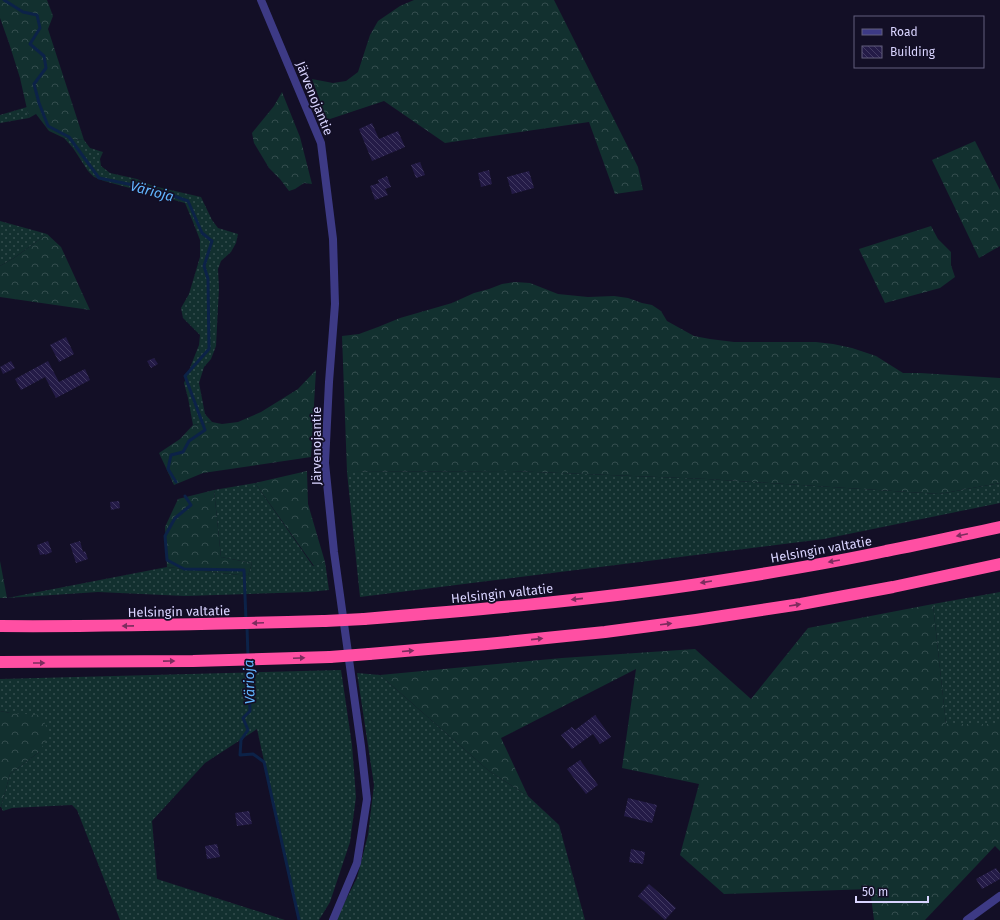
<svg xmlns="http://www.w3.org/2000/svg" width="1000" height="920" viewBox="0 0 1000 920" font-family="'Fira Sans',sans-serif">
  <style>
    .grass { fill: url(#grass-dots) }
    .forest { fill: url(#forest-crowns) }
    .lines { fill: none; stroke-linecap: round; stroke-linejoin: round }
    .stream { stroke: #0c2248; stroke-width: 3 }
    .building { fill: url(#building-back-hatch) }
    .minor { stroke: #3d3a85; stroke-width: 8 }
    .motorway { stroke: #ff4fa3; stroke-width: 12 }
    .motorway-bridge { stroke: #ff4fa3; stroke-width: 12 }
    .oneway { fill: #7d2c5e }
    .labels { text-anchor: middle; stroke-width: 3.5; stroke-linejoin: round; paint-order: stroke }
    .street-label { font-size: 13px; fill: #d9d4ff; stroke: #130f26 }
    .water-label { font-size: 14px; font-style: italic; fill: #62b6ff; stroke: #130f26 }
  </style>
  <defs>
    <pattern id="grass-dots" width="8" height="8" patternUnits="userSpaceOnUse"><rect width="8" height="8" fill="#12302f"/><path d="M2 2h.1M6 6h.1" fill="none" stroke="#344d4e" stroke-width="1.8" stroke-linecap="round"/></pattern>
    <pattern id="forest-crowns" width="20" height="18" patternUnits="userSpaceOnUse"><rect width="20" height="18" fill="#12302f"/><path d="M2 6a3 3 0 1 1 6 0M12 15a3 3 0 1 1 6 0" fill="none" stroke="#344d4e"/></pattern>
    <pattern id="building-back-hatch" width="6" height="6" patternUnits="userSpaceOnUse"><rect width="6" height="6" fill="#241b47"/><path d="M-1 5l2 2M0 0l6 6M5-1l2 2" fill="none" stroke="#433b63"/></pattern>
  </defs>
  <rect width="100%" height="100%" fill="#130f26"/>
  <!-- grass -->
  <path class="grass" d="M 27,107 L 29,118 L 0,123 L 0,115 Z
    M 64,138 L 84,140 L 90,148 L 103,152 L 100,159 L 101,166 L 110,173 L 137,179 L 153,186 L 201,197 L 212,220 L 218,228 L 238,234 L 236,243 L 231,252 L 221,261 L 218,269 L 219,288 L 216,346 L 211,359 L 204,367 L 199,383 L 205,414 L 212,422 L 193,425 L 188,398 L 184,383 L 199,345 L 200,335 L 183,318 L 181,308 L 189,294 L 200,257 L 200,240 L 193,222 L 185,203 L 104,181 L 94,177 L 88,171 L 73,148 Z
    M 0,221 L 47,234 L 14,258 L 0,266 Z
    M 511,471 L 707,479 L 939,494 L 1000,483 L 1000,503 L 824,539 L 360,597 L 347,472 Z
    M 255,483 L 313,566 L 325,562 L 329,590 L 309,592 L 185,596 L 98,592 L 7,598 L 167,567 L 248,576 L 252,563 L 221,557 L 214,490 Z
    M 1000,592 L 1000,724 L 946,725 L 933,604 Z
    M 341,670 L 352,745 L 356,797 L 350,842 L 330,902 L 319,920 L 299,920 L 257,729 L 205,763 L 152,821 L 157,879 L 285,920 L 120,920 L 77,810 L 72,805 L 12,808 L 3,811 L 1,807 L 10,774 L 26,762 L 39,752 L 10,713 L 0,711 L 0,679 Z
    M 357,673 L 380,675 L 489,771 L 528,796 L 559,825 L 585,920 L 338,920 L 336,919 L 357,878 L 368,835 L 374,785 Z"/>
  <!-- forest -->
  <path class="forest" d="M 0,0 L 47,0 L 53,16 L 48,29 L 84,140 L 64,138 L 49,131 L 36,114 L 29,118 L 20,78 L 9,43 L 0,18 Z
    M 414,0 L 554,0 L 638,167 L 643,190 L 615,194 L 589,122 L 445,143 L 384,101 L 327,120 L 312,79 L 333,83 L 346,81 L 358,72 L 370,35 L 378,21 L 400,6 Z
    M 282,92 L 300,137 L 312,184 L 304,183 L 295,189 L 289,191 L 280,179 L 269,168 L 254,143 L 252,133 L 274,106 Z
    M 975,141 L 1000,190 L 1000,246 L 979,258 L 932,160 Z
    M 931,226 L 938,239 L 951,252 L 951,265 L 955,277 L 940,288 L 885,303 L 859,249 Z
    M 47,234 L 61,247 L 90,310 L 0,297 L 0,266 L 14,258 Z
    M 515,282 L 530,283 L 558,294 L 588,297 L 614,296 L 628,298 L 642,303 L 652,305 L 661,311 L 667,321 L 694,336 L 710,339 L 734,342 L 816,342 L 833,344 L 852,348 L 876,356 L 903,373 L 920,373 L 1000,378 L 1000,483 L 939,494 L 707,479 L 511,471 L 347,472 L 342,336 L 359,334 L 378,327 L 400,318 L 452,303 L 474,293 L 489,289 L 502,284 Z
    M 316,370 L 311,457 L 203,473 L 174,485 L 159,453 L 180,439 L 193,425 L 212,422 L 222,424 L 238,422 L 261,412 L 298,389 Z
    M 307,471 L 308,504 L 325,562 L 314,566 L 255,483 Z
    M 214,490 L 221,557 L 252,563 L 248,576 L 167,567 L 165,527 L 178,499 Z
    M 0,561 L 7,598 L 0,598 Z
    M 933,604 L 946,724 L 1000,724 L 1000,851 L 995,846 L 925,920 L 874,920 L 870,889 L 724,894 L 680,855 L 699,784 L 622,768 L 636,669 L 501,738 L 528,796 L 489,771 L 380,675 L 562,658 L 695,649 L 751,699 L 808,628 Z
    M 0,711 L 10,713 L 42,715 L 49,735 L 39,752 L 26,762 L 10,774 L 1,807 L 0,807 Z"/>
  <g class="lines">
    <!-- stream -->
    <path class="stream" d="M 4,0 L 23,12 L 37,15 L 40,28 L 30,44 L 44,56 L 46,68 L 34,84 L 39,103 L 48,126 L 69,137 L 99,178 L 157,190 L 188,201 L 202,233 L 212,241 L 204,266 L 208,279 L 209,349 L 185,376 L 205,430 L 189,441 L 183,452 L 171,455 L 168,469 L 176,482
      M 185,496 L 191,505 L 175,518 L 165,536 L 167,560 L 184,569 L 244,570 L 246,621
      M 247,627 L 248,657
      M 248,663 L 250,711 L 243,718 L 248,730 L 241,740 L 240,755 L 253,754 L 264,762 L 299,920"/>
  </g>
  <!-- building -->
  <path class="building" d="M 372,123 L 379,139 L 398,131 L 405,147 L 372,161 L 359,129 Z
    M 420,162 L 425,175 L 416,178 L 411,165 Z
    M 489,170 L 492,184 L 481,187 L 478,173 Z
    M 529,171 L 534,188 L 512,194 L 507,177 Z
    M 387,176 L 391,187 L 385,189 L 388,195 L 375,200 L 370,186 L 379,183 L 378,180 Z
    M 66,337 L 74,354 L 59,362 L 50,345 Z
    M 154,358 L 158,364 L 151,368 L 147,361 Z
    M 11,361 L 15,368 L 3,374 L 0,367 Z
    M 48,361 L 59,382 L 85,369 L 90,380 L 56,398 L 45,377 L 21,390 L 15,379 Z
    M 119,501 L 120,508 L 111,510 L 110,502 Z
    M 48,541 L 52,552 L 45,555 L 45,554 L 40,555 L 37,545 Z
    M 80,541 L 83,552 L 85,551 L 88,559 L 76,563 L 70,544 Z
    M 595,715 L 611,737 L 600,744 L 593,734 L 572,749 L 561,735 L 572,727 L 575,730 Z
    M 580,760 L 598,785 L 586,794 L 567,769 Z
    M 628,798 L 657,805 L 652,823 L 624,816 Z
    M 249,811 L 252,824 L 237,826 L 235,813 Z
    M 217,844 L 220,857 L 207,859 L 205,846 Z
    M 631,849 L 645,852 L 643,864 L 629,862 Z
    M 996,868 L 1000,874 L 1000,879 L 982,889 L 976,879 Z
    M 649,884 L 676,908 L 665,920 L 638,896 Z"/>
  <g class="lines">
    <!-- minor -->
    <path class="minor" d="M 261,0 L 321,143 L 333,239 L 335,304 L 329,382 L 325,463 L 334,552 L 361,746 L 367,799 L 357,863 L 333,920
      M 967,920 L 1000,896"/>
    <!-- motorway -->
    <path class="motorway" d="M 364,619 C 474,610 583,601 692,585 C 757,575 822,565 886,551 C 924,544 962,535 1000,527
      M 0,626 C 108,627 216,624 325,621
      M 369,654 L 487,644 L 605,632 L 696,620 L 801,604 L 893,587 L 1000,564
      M 0,662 L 193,661 L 330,657"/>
    <!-- motorway-bridge -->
    <path class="motorway-bridge" d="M 325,621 L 364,619
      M 330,657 L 369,654"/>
  </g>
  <!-- one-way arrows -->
  <defs><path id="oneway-solid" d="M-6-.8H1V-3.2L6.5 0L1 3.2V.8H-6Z"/></defs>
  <g class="oneway">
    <use href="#oneway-solid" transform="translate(962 535) rotate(168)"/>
    <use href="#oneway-solid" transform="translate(834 561) rotate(170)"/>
    <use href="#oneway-solid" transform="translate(706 582) rotate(171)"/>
    <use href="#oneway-solid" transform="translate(577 599) rotate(174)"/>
    <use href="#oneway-solid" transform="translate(795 605) rotate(-9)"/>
    <use href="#oneway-solid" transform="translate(258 623) rotate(178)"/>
    <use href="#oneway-solid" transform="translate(666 624) rotate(-7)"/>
    <use href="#oneway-solid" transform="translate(128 626) rotate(179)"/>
    <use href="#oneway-solid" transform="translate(537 639) rotate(-6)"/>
    <use href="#oneway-solid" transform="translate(408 651) rotate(-5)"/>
    <use href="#oneway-solid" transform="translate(299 658) rotate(-2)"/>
    <use href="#oneway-solid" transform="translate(169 661) rotate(-1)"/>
    <use href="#oneway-solid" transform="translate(39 663)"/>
  </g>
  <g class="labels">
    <!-- street labels -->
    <g class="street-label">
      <text transform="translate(315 98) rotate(68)" y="5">Järvenojantie</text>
      <text transform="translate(316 446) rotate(-90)" y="5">Järvenojantie</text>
      <text transform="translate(821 549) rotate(-10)" y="5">Helsingin valtatie</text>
      <text transform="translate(502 593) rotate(-6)" y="5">Helsingin valtatie</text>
      <text transform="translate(179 611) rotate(-1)" y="5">Helsingin valtatie</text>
    </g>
    <!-- water labels -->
    <g class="water-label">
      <text transform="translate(152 191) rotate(15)" y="5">Värioja</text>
      <text transform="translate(249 682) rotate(-92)" y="5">Värioja</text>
    </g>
  </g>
  <!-- legend -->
  <rect x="854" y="16" width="130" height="52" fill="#130f26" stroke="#625e7d"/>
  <rect x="862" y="29" width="20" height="6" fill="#3d3a85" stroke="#625e7d"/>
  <text x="890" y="36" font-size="12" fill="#d9d4ff">Road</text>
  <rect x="862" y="46" width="20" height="12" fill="url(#building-back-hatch)" stroke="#625e7d"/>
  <text x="890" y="56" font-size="12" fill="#d9d4ff">Building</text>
  <!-- scale -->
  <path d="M856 896v6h72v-6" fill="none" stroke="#d9d4ff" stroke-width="2"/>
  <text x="862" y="896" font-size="12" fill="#d9d4ff" stroke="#130f26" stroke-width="3" paint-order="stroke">50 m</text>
</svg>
